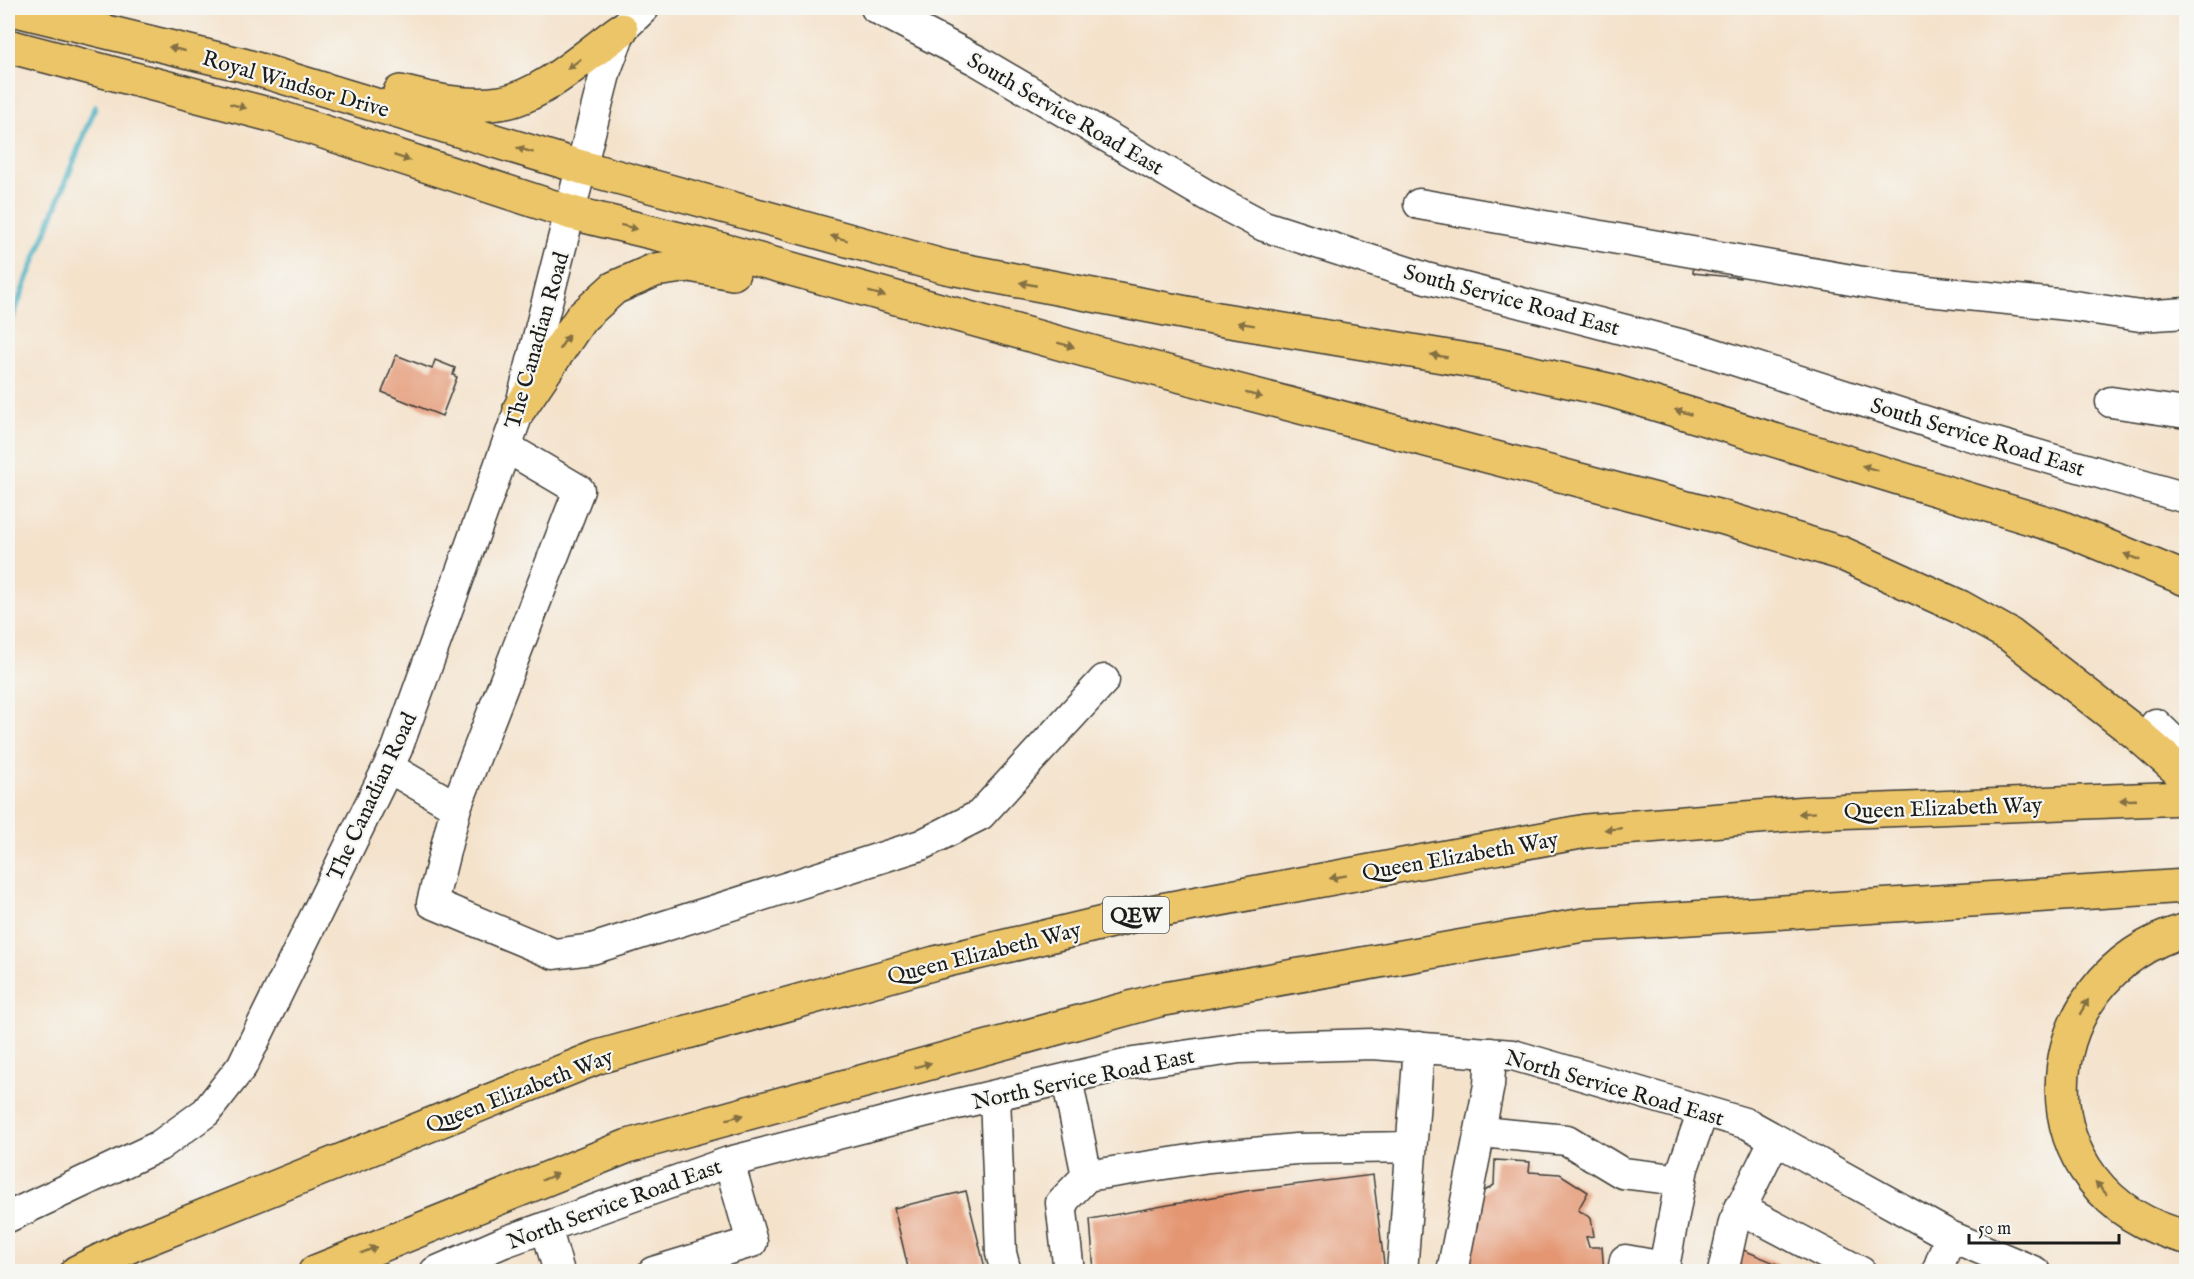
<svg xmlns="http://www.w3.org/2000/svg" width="2194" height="1279" viewBox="0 0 2194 1279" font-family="'IM FELL English',serif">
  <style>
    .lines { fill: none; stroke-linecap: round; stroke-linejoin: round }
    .stream { stroke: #43afc1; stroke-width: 6 }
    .building { fill: #e49571 }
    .minor-casing { stroke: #3c3a36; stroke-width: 33 }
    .major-casing { stroke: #3c3a36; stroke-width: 36 }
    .highway-casing { stroke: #3c3a36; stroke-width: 36 }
    .minor { stroke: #fff; stroke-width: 30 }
    .major { stroke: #ecc569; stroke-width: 33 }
    .highway { stroke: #ecc569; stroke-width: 33 }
    .oneway { fill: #847042 }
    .labels { text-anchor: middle; stroke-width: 4.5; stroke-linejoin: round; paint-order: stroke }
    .shield { fill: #f6f6f2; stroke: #5d5d5c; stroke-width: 1.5 }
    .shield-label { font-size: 21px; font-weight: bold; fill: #1c1c1c }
    .street-label { font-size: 22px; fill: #1c1c1c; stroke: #f6f6f2 }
  </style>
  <rect width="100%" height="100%" fill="#f6f6f2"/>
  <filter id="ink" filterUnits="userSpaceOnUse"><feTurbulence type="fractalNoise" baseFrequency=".0167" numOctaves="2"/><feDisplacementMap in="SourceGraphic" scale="12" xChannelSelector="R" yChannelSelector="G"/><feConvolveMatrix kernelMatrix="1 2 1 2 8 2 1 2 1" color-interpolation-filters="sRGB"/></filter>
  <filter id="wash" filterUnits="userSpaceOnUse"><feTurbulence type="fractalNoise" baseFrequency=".008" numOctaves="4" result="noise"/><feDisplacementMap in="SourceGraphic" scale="24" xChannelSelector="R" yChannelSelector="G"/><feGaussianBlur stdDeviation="1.35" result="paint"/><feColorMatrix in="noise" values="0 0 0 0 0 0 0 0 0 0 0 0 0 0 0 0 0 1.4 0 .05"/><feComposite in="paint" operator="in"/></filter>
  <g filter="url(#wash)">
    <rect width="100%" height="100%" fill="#f4e2cb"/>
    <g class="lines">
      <!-- stream -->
      <path class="stream" d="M 8,328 L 95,107"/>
    </g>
    <g id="blocks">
      <!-- building -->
      <path class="building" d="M 1694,260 L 1741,265 L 1740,278 L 1693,273 Z
        M 396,355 L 432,369 L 435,360 L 455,368 L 453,375 L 457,377 L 442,416 L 382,392 Z
        M 1495,1160 L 1530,1162 L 1529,1172 L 1560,1174 L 1588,1192 L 1578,1210 L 1591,1218 L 1594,1236 L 1586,1237 L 1589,1247 L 1602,1247 L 1604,1272 L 1458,1272 L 1474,1198 L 1494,1185 Z
        M 1373,1175 L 1385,1272 L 1094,1272 L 1090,1219 L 1252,1190 Z
        M 966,1191 L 986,1272 L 909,1272 L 894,1208 Z
        M 1734,1246 L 1796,1272 L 1729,1272 Z"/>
    </g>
  </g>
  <g filter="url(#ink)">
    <use href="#blocks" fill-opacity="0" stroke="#3c3a36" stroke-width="1.5"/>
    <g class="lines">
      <!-- minor casing -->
      <g class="minor-casing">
        <path id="minor" d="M 876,8 L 978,61 L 1208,196 L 1264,226 L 1426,278 L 1706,351 L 1965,434 L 2186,498
          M 1419,204 L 1897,288 L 2068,305 L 2140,316 L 2186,313
          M 2111,402 L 2186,413
          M 506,447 L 579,490 L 456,807 L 432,903 L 554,954 L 592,949 L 921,845 L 980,815 L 1104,680
          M 2156,724 L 2186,753
          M 388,767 L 456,807
          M 1067,1079 L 1087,1176 L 1061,1203 L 1069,1272
          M 995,1096 L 1001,1253 L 1006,1272
          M 1481,1132 L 1567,1140 L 1622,1173 L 1681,1180
          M 1087,1176 L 1209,1157 L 1296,1149 L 1411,1147
          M 1739,1208 L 1861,1272
          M 8,1217 L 159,1146 L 206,1112 L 242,1066 L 397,749 L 520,408 L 606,70 L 621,30 L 644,8
          M 546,1227 L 559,1272
          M 435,1272 L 504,1242 L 729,1162 L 923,1112 L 1133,1063 L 1240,1048 L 1373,1044 L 1513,1055 L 1748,1124 L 1950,1236 L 2035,1272
          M 653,1272 L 752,1242 L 729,1162
          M 1402,1272 L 1419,1047
          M 1452,1272 L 1489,1085 L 1491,1053
          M 1623,1272 L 1625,1260 L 1664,1267 L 1683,1168 L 1703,1111
          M 1723,1272 L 1734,1222 L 1775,1139
          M 1937,1272 L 1950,1236"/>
      </g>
      <!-- major casing -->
      <g class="major-casing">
        <path id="major" d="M 8,8 L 243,65 L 581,167
          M 8,46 L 275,116 L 572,213
          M 400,92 C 433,100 466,108 500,103 C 542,97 587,54 621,30"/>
      </g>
      <!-- highway casing -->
      <g class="highway-casing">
        <path id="highway" d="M 581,167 L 946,267 L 1218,319 L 1497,365 L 1613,391 L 2060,527 L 2186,579
          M 572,213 L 712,247 L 1117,359 L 1721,517 L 1841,553 L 1960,607 L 2010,635 L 2136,733 L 2186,777
          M 520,408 L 581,318 L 614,288 L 655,270 L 690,265 L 733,273
          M 2186,930 C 2025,977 2017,1196 2186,1237
          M 77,1272 L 132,1245 L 598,1057 L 935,963 L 1145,913 L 1586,831 L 1807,813 L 2186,798
          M 315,1272 L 628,1146 L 1159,1000 L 1583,925 L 2186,886"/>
      </g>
      <!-- minor -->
      <use href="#minor" class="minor"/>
      <!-- major -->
      <use href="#major" class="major"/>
      <!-- highway -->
      <use href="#highway" class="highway"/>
    </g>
    <!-- one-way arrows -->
    <defs><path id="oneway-solid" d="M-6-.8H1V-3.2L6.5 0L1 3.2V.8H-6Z" transform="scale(1.5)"/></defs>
    <g class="oneway">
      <use href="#oneway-solid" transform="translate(177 49) rotate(-166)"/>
      <use href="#oneway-solid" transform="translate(574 64) rotate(143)"/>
      <use href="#oneway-solid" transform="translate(238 106) rotate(15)"/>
      <use href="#oneway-solid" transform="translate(525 150) rotate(-163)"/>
      <use href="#oneway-solid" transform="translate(402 158) rotate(18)"/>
      <use href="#oneway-solid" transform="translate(629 227) rotate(14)"/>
      <use href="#oneway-solid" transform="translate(839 238) rotate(-165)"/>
      <use href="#oneway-solid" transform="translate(1028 284) rotate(-169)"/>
      <use href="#oneway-solid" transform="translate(877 294) rotate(15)"/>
      <use href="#oneway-solid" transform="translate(1246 324) rotate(-171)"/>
      <use href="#oneway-solid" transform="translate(564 342) rotate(-56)"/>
      <use href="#oneway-solid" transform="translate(1066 345) rotate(15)"/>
      <use href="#oneway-solid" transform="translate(1439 356) rotate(-171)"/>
      <use href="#oneway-solid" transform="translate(1254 395) rotate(15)"/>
      <use href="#oneway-solid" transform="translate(1683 412) rotate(-164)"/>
      <use href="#oneway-solid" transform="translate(1870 468) rotate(-163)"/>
      <use href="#oneway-solid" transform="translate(2132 557) rotate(-158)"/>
      <use href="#oneway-solid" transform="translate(2128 800) rotate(178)"/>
      <use href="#oneway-solid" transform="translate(1807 813) rotate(176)"/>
      <use href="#oneway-solid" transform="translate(1613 829) rotate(175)"/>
      <use href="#oneway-solid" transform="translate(1338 877) rotate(170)"/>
      <use href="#oneway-solid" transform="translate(2084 1007) rotate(-60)"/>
      <use href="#oneway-solid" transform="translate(923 1065) rotate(-15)"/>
      <use href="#oneway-solid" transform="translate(735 1117) rotate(-15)"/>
      <use href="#oneway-solid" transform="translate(550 1177) rotate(-22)"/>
      <use href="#oneway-solid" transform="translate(2101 1188) rotate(-132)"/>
      <use href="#oneway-solid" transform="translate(369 1250) rotate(-22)"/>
    </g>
  </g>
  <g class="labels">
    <!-- shield labels -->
    <rect class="shield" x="1103" y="897" width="66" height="36" rx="4.5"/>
    <g class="shield-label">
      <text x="1136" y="922">QEW</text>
    </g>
    <!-- street labels -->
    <g class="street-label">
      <text transform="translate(296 83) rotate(16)" y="8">Royal Windsor Drive</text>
      <text transform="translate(1066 113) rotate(30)" y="8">South Service Road East</text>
      <text transform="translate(1512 299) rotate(15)" y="8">South Service Road East</text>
      <text transform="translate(536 340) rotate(-74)" y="8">The Canadian Road</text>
      <text transform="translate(1978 436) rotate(17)" y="8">South Service Road East</text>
      <text transform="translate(371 796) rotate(-65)" y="8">The Canadian Road</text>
      <text transform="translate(1943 807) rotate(-2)" y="8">Queen Elizabeth Way</text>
      <text transform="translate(1460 855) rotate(-10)" y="8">Queen Elizabeth Way</text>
      <text transform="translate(984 952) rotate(-14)" y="8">Queen Elizabeth Way</text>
      <text transform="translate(1083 1078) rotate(-12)" y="8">North Service Road East</text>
      <text transform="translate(1615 1087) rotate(16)" y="8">North Service Road East</text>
      <text transform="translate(519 1090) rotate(-21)" y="8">Queen Elizabeth Way</text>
      <text transform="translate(614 1203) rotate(-20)" y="8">North Service Road East</text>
    </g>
  </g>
  <!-- margin -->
  <rect width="2194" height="1279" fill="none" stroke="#f6f6f2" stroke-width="30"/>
  <!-- scale -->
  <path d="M1969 1234v9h150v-9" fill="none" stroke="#1c1c1c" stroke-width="3"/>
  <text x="1978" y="1234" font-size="18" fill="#1c1c1c" stroke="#f6f6f2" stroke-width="4.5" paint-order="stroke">50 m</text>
</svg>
